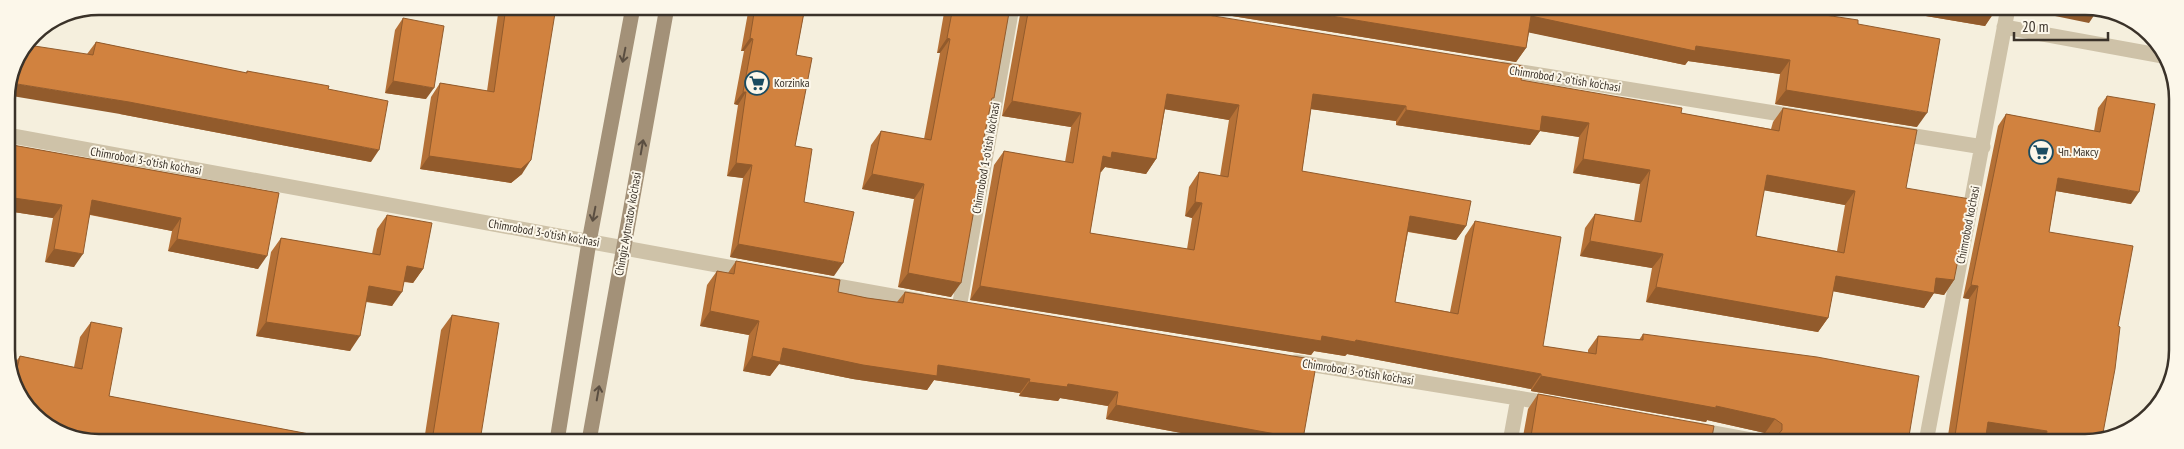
<svg xmlns="http://www.w3.org/2000/svg" width="2184" height="449" viewBox="0 0 2184 449" font-family="'PT Sans Narrow',sans-serif">
  <style>
    .lines { fill: none; stroke-linecap: round; stroke-linejoin: round }
    .street { stroke: #cec2a8; stroke-width: 15 }
    .secondary { stroke: #a39178; stroke-width: 15 }
    .wall { fill: #b47036; fill-rule: evenodd }
    .shaded-wall { fill: #925b2c }
    .building { fill: #d1823f; stroke: #925b2c; fill-rule: evenodd }
    .oneway { stroke: #5a4e41 }
    .labels { text-anchor: middle; stroke-width: 4; stroke-linejoin: round; paint-order: stroke }
    .street-label { font-size: 12px; fill: #3a3229; stroke: #fcf7ea }
    .poi-label { font-size: 12px; fill: #3a3229; stroke: #fcf7ea; text-anchor: start }
    .rim { fill: none; stroke: #3a3229; stroke-width: 2.5 }
  </style>
  <rect width="100%" height="100%" fill="#f5efdd"/>
  <g class="lines">
    <!-- street -->
    <path class="street" d="M 2004,27 L 2163,56
      M 1503,69 L 1799,117
      M 1896,133 L 1983,147
      M 7,135 L 750,271
      M 820,283 L 920,301
      M 959,308 L 1012,7
      M 1296,362 L 1554,404
      M 1693,429 L 1763,442
      M 1510,442 L 1518,398
      M 1926,442 L 2008,8"/>
    <!-- secondary -->
    <path class="secondary" d="M 557,441 L 589,242 L 633,7
      M 589,441 L 667,7"/>
  </g>
  <!-- wall -->
  <path class="wall" d="M 499,7 L 556,7 L 522,174 L 511,183 L 420,169 L 431,97 L 440,83 L 487,91 Z
    M 749,7 L 805,7 L 796,55 L 795,146 L 804,202 L 834,276 L 730,257 L 743,178 L 727,176 L 738,105 L 734,104 L 744,51 L 741,51 Z
    M 945,7 L 1010,7 L 951,297 L 898,287 L 914,199 L 862,189 L 871,145 L 881,131 L 924,139 L 940,53 L 937,53 Z
    M 1021,7 L 1158,7 L 1521,80 L 1681,113 L 1771,129 L 1773,122 L 1783,108 L 1906,188 L 1954,280 L 1944,295 L 1934,293 L 1924,308 L 1833,291 L 1828,318 L 1818,332 L 1646,302 L 1652,268 L 1580,256 L 1585,228 L 1595,214 L 1634,221 L 1640,184 L 1573,173 L 1579,137 L 1540,131 L 1530,145 L 1396,125 L 1396,121 L 1311,109 L 1302,171 L 1466,226 L 1456,240 L 1408,232 L 1395,302 L 1450,312 L 1465,236 L 1475,221 L 1543,346 L 1588,353 L 1588,350 L 1598,336 L 1639,340 L 1643,334 L 1908,442 L 1760,442 L 1765,436 L 1769,436 L 1765,433 L 1707,420 L 1706,422 L 1531,391 L 1531,389 L 1347,354 L 1345,356 L 1314,351 L 1311,355 L 970,300 L 994,165 L 1004,151 L 1065,162 L 1071,127 L 1002,116 L 1021,9 ZM 1165,109 L 1229,120 L 1220,176 L 1199,172 L 1189,187 L 1185,216 L 1192,218 L 1187,249 L 1090,233 L 1100,172 L 1101,172 L 1105,167 L 1146,174 L 1156,159 ZM 1764,190 L 1845,205 L 1837,251 L 1756,236 Z
    M 1177,7 L 1785,9 L 1858,24 L 1917,127 L 1775,104 L 1780,74 L 1688,61 L 1685,65 L 1529,32 L 1526,48 L 1516,62 Z
    M 1915,8 L 1996,8 L 1985,26 L 1914,14 Z
    M 403,18 L 426,99 L 385,93 L 395,30 Z
    M 96,42 L 246,73 L 247,71 L 328,89 L 371,162 L 120,114 L 87,54 Z
    M 2107,96 L 2131,204 L 2056,191 L 2049,232 L 2091,443 L 2032,443 L 1986,435 L 1985,442 L 1947,442 L 1969,299 L 1963,298 L 1998,126 L 2006,114 L 2094,131 L 2098,108 Z
    M 7,144 L 279,193 L 258,269 L 168,251 L 172,231 L 90,215 L 74,267 L 45,262 L 53,218 L 7,211 Z
    M 387,215 L 423,269 L 413,283 L 404,282 L 392,306 L 366,302 L 350,351 L 256,336 L 271,252 L 281,238 L 372,254 L 377,229 Z
    M 736,261 L 838,292 L 867,298 L 897,302 L 905,292 L 1303,439 L 1301,442 L 1230,442 L 1106,419 L 1108,406 L 1060,398 L 1058,401 L 1019,396 L 1020,393 L 934,380 L 927,390 L 853,379 L 779,364 L 770,376 L 743,371 L 749,335 L 700,326 L 707,285 L 717,271 L 728,273 Z
    M 452,315 L 480,441 L 424,441 L 441,330 Z
    M 91,322 L 109,396 L 325,437 L 34,416 L 9,371 L 20,356 L 74,367 L 80,337 Z
    M 1538,394 L 1711,442 L 1522,442 L 1528,409 Z"/>
  <!-- shaded-wall -->
  <path class="shaded-wall" d="M 1177,7 L 1276,7 L 1526,48 L 1516,62 Z
    M 1919,8 L 1981,8 L 1996,10 L 1985,26 L 1914,14 Z
    M 2017,8 L 2099,8 L 2089,23 Z
    M 1531,16 L 1696,46 L 1790,60 L 1780,74 L 1688,61 L 1685,65 L 1521,31 Z
    M 750,38 L 753,39 L 744,51 L 741,51 Z
    M 947,38 L 950,39 L 940,53 L 937,53 Z
    M 393,81 L 434,88 L 426,99 L 385,93 Z
    M 11,83 L 129,102 L 379,150 L 371,162 L 120,114 L 6,95 L 6,93 Z
    M 1786,90 L 1927,113 L 1917,127 L 1775,104 Z
    M 743,92 L 746,92 L 738,105 L 734,104 Z
    M 1167,94 L 1239,105 L 1229,120 L 1157,108 Z
    M 1313,94 L 1406,106 L 1396,121 L 1303,108 Z
    M 1012,101 L 1081,113 L 1071,127 L 1002,116 Z
    M 1406,110 L 1542,116 L 1589,123 L 1579,137 L 1540,131 L 1530,145 L 1396,125 Z
    M 1112,152 L 1156,159 L 1146,174 L 1105,167 L 1101,172 L 1093,171 L 1103,156 Z
    M 429,156 L 531,160 L 522,174 L 511,183 L 420,169 Z
    M 1583,159 L 1650,170 L 1640,184 L 1573,173 Z
    M 736,163 L 752,165 L 743,178 L 727,176 Z
    M 872,174 L 924,184 L 914,199 L 862,189 Z
    M 1767,175 L 1855,191 L 1845,205 L 1757,189 Z
    M 2058,178 L 2139,192 L 2131,204 L 2050,190 Z
    M 7,197 L 62,205 L 53,218 L 7,211 Z
    M 92,200 L 181,218 L 172,231 L 83,213 Z
    M 1195,202 L 1202,203 L 1192,218 L 1185,216 Z
    M 1410,216 L 1466,226 L 1456,240 L 1400,230 Z
    M 177,239 L 267,256 L 258,269 L 168,251 Z
    M 1590,241 L 1663,254 L 1652,268 L 1580,256 Z
    M 738,244 L 843,263 L 834,276 L 730,257 Z
    M 54,249 L 83,254 L 74,267 L 45,262 Z
    M 407,266 L 423,269 L 413,283 L 397,280 Z
    M 908,273 L 961,283 L 951,297 L 898,287 Z
    M 1836,276 L 1934,293 L 1924,308 L 1826,290 Z
    M 1936,278 L 1954,280 L 1944,295 L 1926,292 Z
    M 1971,285 L 1978,286 L 1969,299 L 1963,298 Z
    M 369,286 L 402,292 L 392,306 L 359,300 Z
    M 980,286 L 1322,336 L 1356,340 L 1541,374 L 1531,389 L 1347,354 L 1345,356 L 1314,351 L 1311,355 L 970,300 Z
    M 1656,287 L 1828,318 L 1818,332 L 1646,302 Z
    M 710,311 L 759,321 L 749,335 L 700,326 Z
    M 266,322 L 360,336 L 350,351 L 256,336 Z
    M 783,348 L 938,365 L 1030,379 L 1020,393 L 934,380 L 927,390 L 853,379 L 779,364 L 770,376 L 743,371 L 752,356 Z
    M 1541,376 L 1716,406 L 1775,419 L 1765,433 L 1707,420 L 1706,422 L 1531,391 Z
    M 1029,382 L 1068,384 L 1118,392 L 1108,406 L 1060,398 L 1058,401 L 1019,396 Z
    M 1116,405 L 1303,439 L 1301,442 L 1230,442 L 1106,419 Z
    M 1988,422 L 2047,431 L 2039,443 L 2032,443 L 1979,434 Z"/>
  <!-- building -->
  <path class="building" d="M 506,7 L 556,7 L 531,160 L 521,169 L 429,156 L 440,83 L 494,92 Z
    M 755,7 L 805,7 L 796,55 L 812,58 L 795,146 L 812,149 L 804,202 L 854,212 L 843,263 L 738,244 L 752,165 L 736,163 L 746,92 L 743,92 L 753,39 L 750,38 Z
    M 953,7 L 1010,7 L 994,98 L 992,98 L 982,147 L 985,148 L 961,283 L 908,273 L 924,184 L 872,174 L 881,131 L 931,140 L 950,39 L 947,38 Z
    M 1029,7 L 1158,7 L 1523,66 L 1521,80 L 1682,108 L 1681,113 L 1779,131 L 1783,108 L 1917,130 L 1906,188 L 1970,199 L 1954,280 L 1936,278 L 1934,293 L 1836,276 L 1828,318 L 1656,287 L 1663,254 L 1590,241 L 1595,214 L 1641,222 L 1650,170 L 1583,159 L 1589,123 L 1542,116 L 1540,131 L 1406,110 L 1406,106 L 1313,94 L 1302,171 L 1471,201 L 1466,226 L 1410,216 L 1395,302 L 1458,314 L 1475,221 L 1561,237 L 1543,346 L 1596,354 L 1598,336 L 1643,340 L 1643,334 L 1817,357 L 1919,376 L 1908,442 L 1764,442 L 1765,436 L 1776,437 L 1782,430 L 1782,424 L 1775,419 L 1716,406 L 1716,408 L 1541,376 L 1541,374 L 1356,340 L 1355,342 L 1322,336 L 1321,341 L 980,286 L 1004,151 L 1073,163 L 1081,113 L 1012,101 ZM 1167,94 L 1239,105 L 1228,177 L 1199,172 L 1195,202 L 1202,203 L 1194,250 L 1090,233 L 1103,156 L 1111,158 L 1112,152 L 1156,159 ZM 1767,175 L 1855,191 L 1844,253 L 1756,236 Z
    M 1276,7 L 1785,8 L 1785,9 L 1858,20 L 1858,24 L 1940,39 L 1927,113 L 1786,90 L 1790,60 L 1696,46 L 1695,51 L 1531,16 L 1526,48 Z
    M 1981,8 L 1996,8 L 1996,10 Z
    M 403,18 L 444,26 L 434,88 L 393,81 Z
    M 96,42 L 247,73 L 247,71 L 329,86 L 328,89 L 388,101 L 379,150 L 129,102 L 11,83 L 28,45 L 93,55 Z
    M 2107,96 L 2155,104 L 2139,192 L 2058,178 L 2049,232 L 2133,246 L 2118,326 L 2120,327 L 2115,369 L 2102,438 L 2091,443 L 2045,443 L 2047,431 L 1988,422 L 1985,442 L 1954,442 L 1978,286 L 1971,285 L 2006,114 L 2100,132 Z
    M 7,144 L 279,193 L 267,256 L 177,239 L 181,218 L 92,200 L 83,254 L 54,249 L 62,205 L 7,197 Z
    M 387,215 L 432,223 L 423,269 L 407,266 L 402,292 L 369,286 L 360,336 L 266,322 L 281,238 L 380,255 Z
    M 736,261 L 840,280 L 838,292 L 867,298 L 903,303 L 905,292 L 1317,360 L 1303,439 L 1116,405 L 1118,392 L 1068,384 L 1067,387 L 1029,382 L 1030,379 L 938,365 L 937,376 L 863,365 L 783,348 L 780,362 L 752,356 L 759,321 L 710,311 L 717,271 L 734,274 Z
    M 452,315 L 499,323 L 480,441 L 432,441 Z
    M 91,322 L 122,328 L 109,396 L 325,437 L 352,441 L 81,441 L 34,416 L 10,372 L 16,373 L 20,356 L 82,369 Z
    M 1538,394 L 1714,426 L 1711,442 L 1530,442 Z"/>
  <!-- one-way arrows -->
  <defs><path id="oneway-shaft" d="M-6 0H5M1.5-3L5.5 0L1.5 3" fill="none" stroke-width="1.6" stroke-linecap="round" stroke-linejoin="round" transform="scale(1.25)"/></defs>
  <g class="oneway">
    <use href="#oneway-shaft" transform="translate(624 55) rotate(101)"/>
    <use href="#oneway-shaft" transform="translate(642 147) rotate(-80)"/>
    <use href="#oneway-shaft" transform="translate(594 214) rotate(101)"/>
    <use href="#oneway-shaft" transform="translate(598 393) rotate(-80)"/>
  </g>
  <!-- icons -->
  <defs>
    <g id="supermarket-ring" transform="scale(1.25)"><circle r="9.5" fill="#fcf7ea" stroke="#1a4c61" stroke-width="1.5"/><path d="M-6-5.5h2.5l.6 2H6L4.5 2H-2.5L-4.4-4H-6ZM-1.5 3.2a1.3 1.3 0 1 0 .1 0ZM3 3.2a1.3 1.3 0 1 0 .1 0Z" fill="#1a4c61"/></g>
  </defs>
  <g fill-rule="evenodd">
    <use href="#supermarket-ring" x="757" y="83"/>
    <use href="#supermarket-ring" x="2041" y="152"/>
  </g>
  <g class="labels">
    <!-- street labels -->
    <g class="street-label">
      <text transform="translate(1565 79) rotate(9)" y="4">Chimrobod 2-o'tish ko'chasi</text>
      <text transform="translate(986 158) rotate(-80)" y="4">Chimrobod 1-o'tish ko'chasi</text>
      <text transform="translate(146 161) rotate(10)" y="4">Chimrobod 3-o'tish ko'chasi</text>
      <text transform="translate(628 224) rotate(-80)" y="4">Chingiz Aytmatov ko'chasi</text>
      <text transform="translate(1968 225) rotate(-79)" y="4">Chimrobod ko'chasi</text>
      <text transform="translate(544 233) rotate(10)" y="4">Chimrobod 3-o'tish ko'chasi</text>
      <text transform="translate(1358 372) rotate(9)" y="4">Chimrobod 3-o'tish ko'chasi</text>
    </g>
    <!-- poi labels -->
    <g class="poi-label">
      <text x="774" y="87">Korzinka</text>
      <text x="2058" y="156">Чп. Максу</text>
    </g>
  </g>
  <!-- crop -->
  <path d="M0 0H2184V449H0ZM99 15H2085A84 84 0 0 1 2169 99V350A84 84 0 0 1 2085 434H99A84 84 0 0 1 15 350V99A84 84 0 0 1 99 15Z" fill="#fcf7ea" fill-rule="evenodd"/>
  <path class="rim" d="M99 15H2085A84 84 0 0 1 2169 99V350A84 84 0 0 1 2085 434H99A84 84 0 0 1 15 350V99A84 84 0 0 1 99 15Z"/>
  <!-- scale -->
  <path d="M2014 32v8h94v-8" fill="none" stroke="#3a3229" stroke-width="2.5"/>
  <text x="2022" y="32" font-size="15" fill="#3a3229" stroke="#fcf7ea" stroke-width="4" paint-order="stroke">20 m</text>
</svg>
